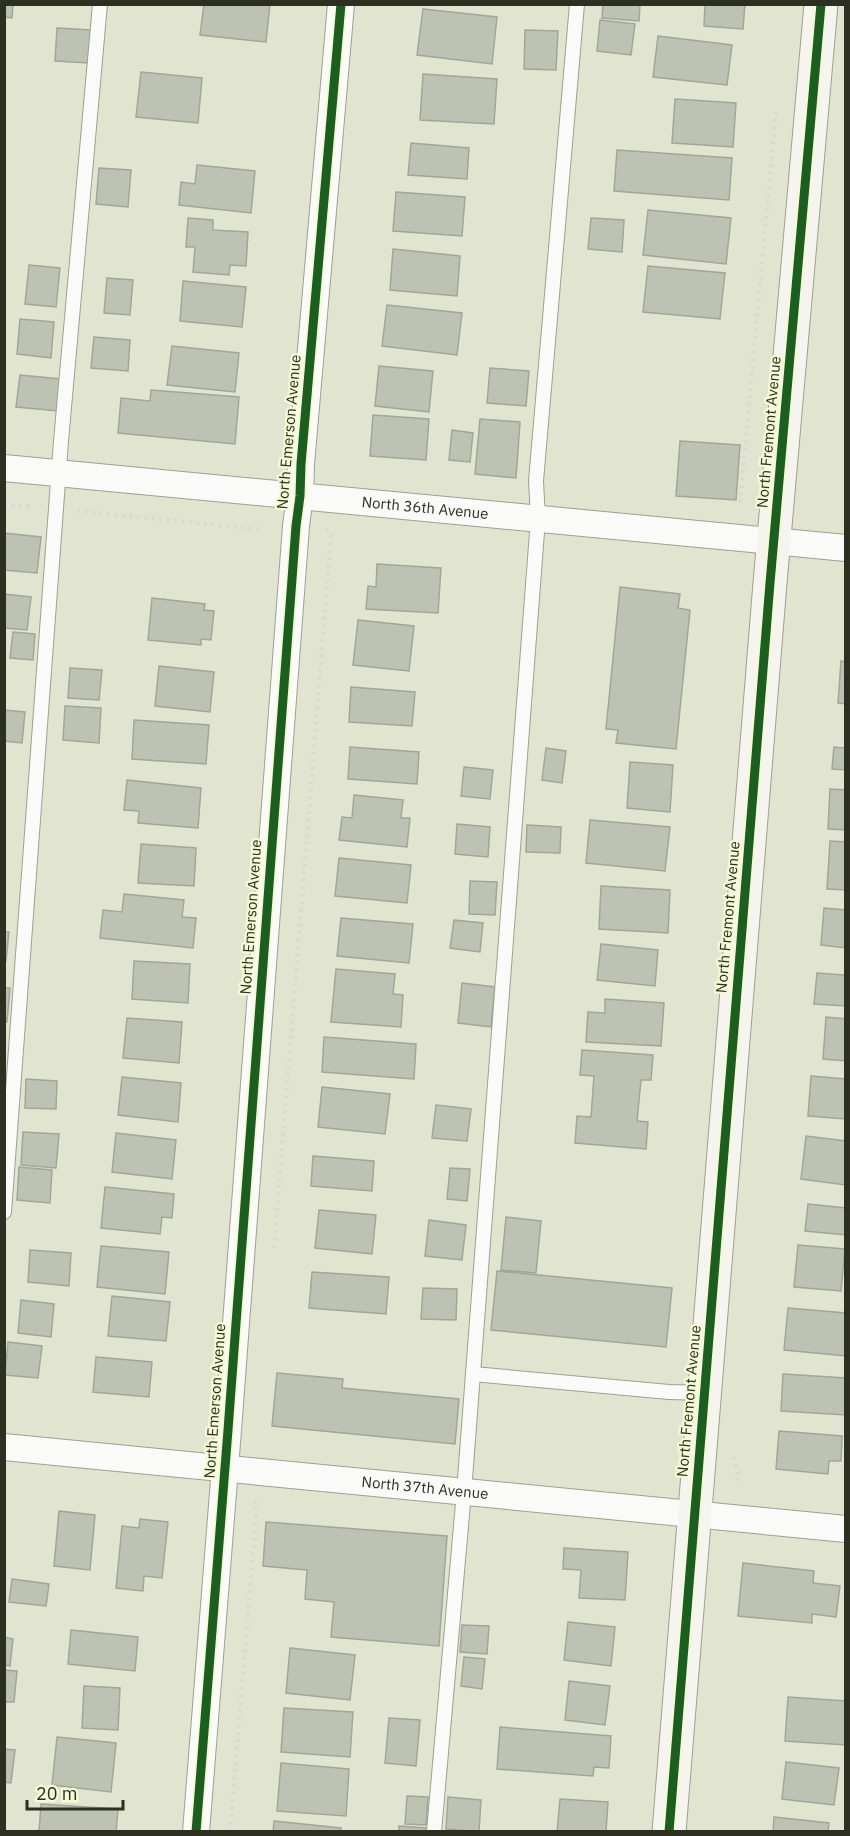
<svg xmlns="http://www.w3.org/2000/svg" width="850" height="1836" viewBox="0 0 850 1836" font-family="'IBM Plex Sans',sans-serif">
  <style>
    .building { fill: #bdc3b3; stroke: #a1a797; stroke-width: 1.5 }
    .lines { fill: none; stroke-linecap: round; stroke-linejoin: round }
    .lane-casing { stroke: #9da090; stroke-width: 16 }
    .street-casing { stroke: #9da090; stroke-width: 28 }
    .secondary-casing { stroke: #9da090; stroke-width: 35 }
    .path { stroke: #d8d9d3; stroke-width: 4; stroke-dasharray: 3 4.5; stroke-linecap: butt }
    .lane { stroke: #fafbf8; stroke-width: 14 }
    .street { stroke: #fafbf8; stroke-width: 26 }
    .secondary { stroke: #f5f4ef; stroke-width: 33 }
    .cycleway-casing { stroke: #f4fad5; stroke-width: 13 }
    .cycleway { stroke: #1b5e20; stroke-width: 9 }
    .labels { text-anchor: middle; stroke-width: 4.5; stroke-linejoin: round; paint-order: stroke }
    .street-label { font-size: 15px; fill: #2d2f21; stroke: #f4fad5 }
  </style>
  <rect width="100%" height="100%" fill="#e1e5d0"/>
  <!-- building -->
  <path class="building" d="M 4,4 L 13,4 L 12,18 L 4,17 Z
    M 204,4 L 270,4 L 266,42 L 200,35 Z
    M 603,4 L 640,4 L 639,21 L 602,18 Z
    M 705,4 L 745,4 L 743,29 L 704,26 Z
    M 423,9 L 497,17 L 492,64 L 417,55 Z
    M 600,20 L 635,24 L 631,55 L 597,51 Z
    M 57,28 L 91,30 L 89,63 L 55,61 Z
    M 525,30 L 558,31 L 556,70 L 524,69 Z
    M 658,36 L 732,45 L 727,85 L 653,77 Z
    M 141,72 L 202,78 L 198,123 L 136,117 Z
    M 423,74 L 497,79 L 494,124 L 420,120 Z
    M 675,99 L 736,103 L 733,147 L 672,143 Z
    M 411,143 L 469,148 L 467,179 L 408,175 Z
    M 617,150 L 732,158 L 729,200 L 614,191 Z
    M 197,165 L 255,171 L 251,213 L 179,205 L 181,182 L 195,184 Z
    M 99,168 L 131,170 L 128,207 L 96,204 Z
    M 396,192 L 465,197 L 462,236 L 393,231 Z
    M 648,210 L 731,218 L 726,264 L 643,255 Z
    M 188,218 L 213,220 L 213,230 L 248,232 L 246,266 L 230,265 L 229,275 L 193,272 L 195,247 L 186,247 Z
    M 591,218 L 624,220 L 622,252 L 588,249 Z
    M 393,249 L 460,256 L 457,296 L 390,290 Z
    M 29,265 L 60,268 L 56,307 L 25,304 Z
    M 648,266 L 725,273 L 720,319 L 643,312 Z
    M 107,278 L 133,280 L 130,315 L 104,313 Z
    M 183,281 L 246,287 L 242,327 L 180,321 Z
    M 387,305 L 462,313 L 457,355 L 382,346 Z
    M 20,319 L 54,322 L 51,358 L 17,354 Z
    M 94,337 L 130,340 L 128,371 L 91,368 Z
    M 172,346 L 239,353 L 235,392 L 167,385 Z
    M 379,366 L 433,371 L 429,412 L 375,406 Z
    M 490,368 L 529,371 L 526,406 L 487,403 Z
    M 20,375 L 61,379 L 58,411 L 16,407 Z
    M 151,390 L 239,397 L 235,444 L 118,433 L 121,398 L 150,401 Z
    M 373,415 L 429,419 L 426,460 L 370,456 Z
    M 480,419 L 520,422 L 516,478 L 475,474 Z
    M 452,430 L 473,433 L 470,462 L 449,460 Z
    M 680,441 L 740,445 L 736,500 L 676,496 Z
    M 4,533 L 41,537 L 37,573 L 4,570 Z
    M 377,564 L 441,568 L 438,613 L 366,609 L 368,586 L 376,587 Z
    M 620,587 L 680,594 L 678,608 L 690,610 L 676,749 L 616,743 L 618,730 L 606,729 Z
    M 4,594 L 31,597 L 27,630 L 4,628 Z
    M 152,598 L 205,604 L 204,610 L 214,611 L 211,640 L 201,639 L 201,645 L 148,640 Z
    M 358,620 L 414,626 L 409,671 L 353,665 Z
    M 13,632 L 35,634 L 33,660 L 10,658 Z
    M 841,661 L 846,662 L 846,704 L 838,703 Z
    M 159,666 L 214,672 L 210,712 L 155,706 Z
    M 70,668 L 102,670 L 99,700 L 68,698 Z
    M 351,687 L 415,692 L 412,726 L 349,722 Z
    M 65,706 L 101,708 L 99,743 L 63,740 Z
    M 4,710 L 25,712 L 22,743 L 4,741 Z
    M 134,720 L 209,725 L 206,764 L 132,759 Z
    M 846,739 L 846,770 L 832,769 L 834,747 L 845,748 Z
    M 350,747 L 419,752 L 417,784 L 348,779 Z
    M 546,748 L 566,751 L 562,783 L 542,780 Z
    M 630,762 L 673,765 L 670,812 L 627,808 Z
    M 464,767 L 493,770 L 490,799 L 461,796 Z
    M 127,780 L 201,788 L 198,828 L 138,823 L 139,811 L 124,810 Z
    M 830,789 L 846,790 L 846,830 L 828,829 Z
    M 354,795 L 403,800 L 401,818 L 410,818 L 407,847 L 339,840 L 342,817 L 352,818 Z
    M 590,820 L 670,827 L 665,871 L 586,863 Z
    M 457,824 L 490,827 L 488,857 L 455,854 Z
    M 527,825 L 561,827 L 560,853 L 526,852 Z
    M 830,841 L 846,842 L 846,890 L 827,889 Z
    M 141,844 L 196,848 L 194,886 L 138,883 Z
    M 339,858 L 411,865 L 407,903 L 335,896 Z
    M 470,881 L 497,882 L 495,915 L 469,914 Z
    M 601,886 L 670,890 L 668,933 L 599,929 Z
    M 124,894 L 184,900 L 182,917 L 196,918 L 193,948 L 100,938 L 103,910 L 122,912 Z
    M 824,908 L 846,910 L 846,948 L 821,945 Z
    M 341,918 L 413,924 L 409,963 L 337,956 Z
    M 454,920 L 483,923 L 480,952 L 450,948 Z
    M 4,932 L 9,932 L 6,961 L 4,961 Z
    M 601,944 L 658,950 L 655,986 L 597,980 Z
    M 134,961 L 190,964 L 188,1003 L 132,999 Z
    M 336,969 L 395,974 L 393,994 L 403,995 L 401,1027 L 331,1022 Z
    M 846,970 L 846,1006 L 814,1004 L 817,973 L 845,975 Z
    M 462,983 L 495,987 L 491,1027 L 458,1023 Z
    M 4,988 L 10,988 L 7,1022 L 4,1022 Z
    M 605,999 L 664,1003 L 661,1046 L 586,1042 L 588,1012 L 605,1013 Z
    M 826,1017 L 846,1019 L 846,1061 L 823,1059 Z
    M 127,1018 L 182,1022 L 179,1063 L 123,1058 Z
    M 324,1037 L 416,1044 L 414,1079 L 322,1072 Z
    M 582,1050 L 653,1055 L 651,1080 L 641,1080 L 637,1121 L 648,1122 L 646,1149 L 575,1143 L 577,1116 L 591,1117 L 594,1076 L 580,1075 Z
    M 811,1076 L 846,1079 L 846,1119 L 808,1116 Z
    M 122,1077 L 181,1083 L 178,1122 L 118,1115 Z
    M 26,1079 L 57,1081 L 56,1109 L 25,1108 Z
    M 322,1087 L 390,1094 L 385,1134 L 318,1127 Z
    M 436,1105 L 471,1109 L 467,1141 L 432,1138 Z
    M 23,1132 L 59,1134 L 56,1168 L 21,1165 Z
    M 116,1133 L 176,1140 L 172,1179 L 112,1172 Z
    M 806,1136 L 846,1141 L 846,1185 L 801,1179 Z
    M 313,1156 L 374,1161 L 372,1191 L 311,1186 Z
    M 19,1167 L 52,1170 L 50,1203 L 17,1200 Z
    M 450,1168 L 470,1169 L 467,1201 L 447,1199 Z
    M 105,1187 L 174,1194 L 172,1218 L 162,1217 L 160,1234 L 101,1228 Z
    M 808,1204 L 846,1208 L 846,1235 L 805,1231 Z
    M 319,1210 L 376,1215 L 372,1254 L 315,1248 Z
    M 506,1217 L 541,1221 L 536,1273 L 501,1270 Z
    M 429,1220 L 466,1225 L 462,1260 L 425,1256 Z
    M 798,1245 L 845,1249 L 841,1291 L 794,1287 Z
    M 101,1246 L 169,1252 L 165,1294 L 97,1287 Z
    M 30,1250 L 71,1253 L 69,1286 L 28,1282 Z
    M 497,1271 L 672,1288 L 666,1347 L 491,1330 Z
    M 312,1272 L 389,1277 L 386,1314 L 309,1308 Z
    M 423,1288 L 457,1289 L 456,1320 L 421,1319 Z
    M 112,1296 L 170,1302 L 166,1341 L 108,1336 Z
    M 21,1300 L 54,1304 L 51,1337 L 18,1333 Z
    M 788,1308 L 846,1313 L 846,1356 L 784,1350 Z
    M 8,1342 L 42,1346 L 38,1378 L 5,1375 Z
    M 96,1357 L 152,1362 L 149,1397 L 93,1392 Z
    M 277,1373 L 343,1379 L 342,1388 L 459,1399 L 455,1444 L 272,1426 Z
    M 783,1374 L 846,1378 L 846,1415 L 781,1411 Z
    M 779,1431 L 842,1436 L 841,1461 L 829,1461 L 828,1474 L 776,1469 Z
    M 59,1511 L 95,1515 L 90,1570 L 54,1566 Z
    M 140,1519 L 168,1522 L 162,1578 L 144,1576 L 143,1591 L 116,1588 L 122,1526 L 139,1528 Z
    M 266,1522 L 447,1536 L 439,1646 L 331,1637 L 334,1602 L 305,1599 L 307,1570 L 263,1566 Z
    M 564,1548 L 628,1552 L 625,1600 L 579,1598 L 581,1570 L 563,1569 Z
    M 743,1563 L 814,1571 L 813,1583 L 840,1586 L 836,1617 L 812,1614 L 812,1623 L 738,1616 Z
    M 12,1579 L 49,1584 L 46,1606 L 9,1602 Z
    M 568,1622 L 615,1627 L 611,1666 L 564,1660 Z
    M 462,1625 L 489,1626 L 487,1654 L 460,1652 Z
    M 71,1630 L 138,1637 L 135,1671 L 68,1664 Z
    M 4,1637 L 13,1639 L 10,1666 L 4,1665 Z
    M 290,1648 L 355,1655 L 350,1700 L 286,1693 Z
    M 464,1657 L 485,1659 L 482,1689 L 461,1686 Z
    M 4,1670 L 17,1671 L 14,1702 L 4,1702 Z
    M 569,1681 L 610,1686 L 605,1725 L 565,1720 Z
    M 84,1686 L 120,1688 L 118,1730 L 82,1728 Z
    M 788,1697 L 846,1701 L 846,1745 L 785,1741 Z
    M 284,1708 L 353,1712 L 350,1757 L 281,1752 Z
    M 389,1718 L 420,1720 L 416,1766 L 385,1763 Z
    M 500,1727 L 611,1736 L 609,1768 L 594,1767 L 593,1776 L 497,1769 Z
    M 57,1737 L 116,1743 L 111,1792 L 52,1785 Z
    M 4,1749 L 15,1750 L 11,1783 L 4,1782 Z
    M 786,1762 L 839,1768 L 834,1805 L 782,1799 Z
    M 281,1763 L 349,1769 L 346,1816 L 277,1811 Z
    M 407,1796 L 428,1797 L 426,1825 L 405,1824 Z
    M 448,1797 L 481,1800 L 479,1832 L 446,1829 Z
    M 560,1799 L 608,1802 L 606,1832 L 557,1832 Z
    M 41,1804 L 118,1809 L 116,1832 L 39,1832 Z
    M 774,1817 L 829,1823 L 828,1832 L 773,1832 Z
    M 274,1821 L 341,1828 L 341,1832 L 273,1832 Z
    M 399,1826 L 426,1828 L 426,1832 L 399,1832 Z"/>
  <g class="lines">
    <!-- lane casing -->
    <g class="lane-casing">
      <path id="lane" d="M 4,1212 L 61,441 L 100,4
        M 473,1374 L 669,1392 L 705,1393
        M 434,1832 L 464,1492 L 538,519 L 536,481 L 577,4"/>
    </g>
    <!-- street casing -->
    <g class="street-casing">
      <g id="street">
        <path id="s1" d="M 4,468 L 846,548"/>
        <path id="s2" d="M 4,1447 L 846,1529"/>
        <path d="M 196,1832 L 228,1430 L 296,526 L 300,496 L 301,464 L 341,4"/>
      </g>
    </g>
    <!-- secondary casing -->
    <g class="secondary-casing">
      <path id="secondary" d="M 669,1832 L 770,583 L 821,4"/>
    </g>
    <!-- path -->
    <path class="path" d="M 740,503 L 776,110
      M 4,505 L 34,507
      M 77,511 L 258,529
      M 274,1248 L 331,535 L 325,528
      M 734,1457 L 739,1477 L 736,1480
      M 230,1832 L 257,1504 L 254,1501"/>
    <!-- lane -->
    <use href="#lane" class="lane"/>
    <!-- street -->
    <use href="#street" class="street"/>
    <!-- secondary -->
    <use href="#secondary" class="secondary"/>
    <!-- cycleway casing -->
    <g class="cycleway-casing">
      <path id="cycleway" d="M 196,1832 L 228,1430 L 296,526 L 300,496 L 301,464 L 341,4
        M 669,1832 L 770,583 L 821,4"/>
    </g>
    <!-- cycleway -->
    <use href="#cycleway" class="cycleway"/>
  </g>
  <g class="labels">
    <!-- street labels -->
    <g class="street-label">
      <text transform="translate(289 432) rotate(-85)" y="5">North Emerson Avenue</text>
      <text transform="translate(769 432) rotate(-85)" y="5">North Fremont Avenue</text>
      <text dy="5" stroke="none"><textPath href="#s1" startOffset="423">North 36th Avenue</textPath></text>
      <text transform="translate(251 917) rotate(-86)" y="5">North Emerson Avenue</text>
      <text transform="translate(728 917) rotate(-85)" y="5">North Fremont Avenue</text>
      <text transform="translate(215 1401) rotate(-86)" y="5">North Emerson Avenue</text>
      <text transform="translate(689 1401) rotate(-85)" y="5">North Fremont Avenue</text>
      <text dy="5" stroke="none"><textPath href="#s2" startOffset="423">North 37th Avenue</textPath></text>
    </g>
  </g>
  <!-- border -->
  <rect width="850" height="1836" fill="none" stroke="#2d2f21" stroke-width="12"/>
  <!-- scale -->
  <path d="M27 1800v9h96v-9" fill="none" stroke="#2d2f21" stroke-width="3"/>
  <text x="36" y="1800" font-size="18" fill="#2d2f21" stroke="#f4fad5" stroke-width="4.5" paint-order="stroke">20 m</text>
</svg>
